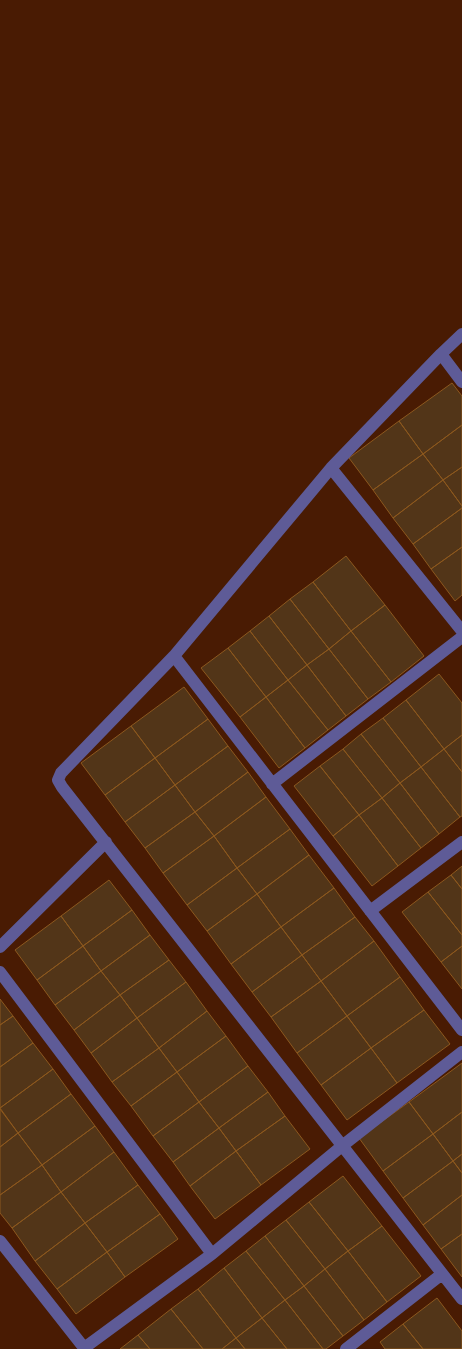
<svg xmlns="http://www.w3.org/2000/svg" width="462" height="1349" viewBox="0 0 462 1349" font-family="'Space Grotesk',sans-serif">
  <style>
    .building { fill: #523518; stroke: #8c581e }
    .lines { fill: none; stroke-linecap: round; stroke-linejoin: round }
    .minor { stroke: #5e5b97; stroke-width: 12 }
  </style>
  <rect width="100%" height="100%" fill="#491b03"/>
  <!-- building -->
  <path class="building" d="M 452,383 L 462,396 L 462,425 L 423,454 L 399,421 Z
    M 399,421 L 423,454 L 373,490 L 349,458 Z
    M 462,425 L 462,467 L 443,480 L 423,454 Z
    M 423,454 L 443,480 L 393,518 L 373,490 Z
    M 462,467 L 462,506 L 443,480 Z
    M 443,480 L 462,506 L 462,508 L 413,544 L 393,518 Z
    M 462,508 L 462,547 L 431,569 L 413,544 Z
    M 462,547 L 462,595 L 455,601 L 431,569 Z
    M 346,556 L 385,605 L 351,631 L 313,582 Z
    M 313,582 L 351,631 L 329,649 L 290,599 Z
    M 290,599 L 329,649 L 307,665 L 269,616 Z
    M 385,605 L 424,656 L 391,682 L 351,631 Z
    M 269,616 L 307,665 L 288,680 L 250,631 Z
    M 250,631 L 288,680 L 266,697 L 228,648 Z
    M 351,631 L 391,682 L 368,699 L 329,649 Z
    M 228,648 L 266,697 L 240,717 L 201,668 Z
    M 329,649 L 368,699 L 346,716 L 307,665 Z
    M 307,665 L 346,716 L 328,730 L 288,680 Z
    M 439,674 L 462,703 L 462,735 L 444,749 L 406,700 Z
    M 288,680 L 328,730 L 305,748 L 266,697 Z
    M 184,687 L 208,719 L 155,758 L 131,726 Z
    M 266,697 L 305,748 L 279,768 L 240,717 Z
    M 406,700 L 444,749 L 421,767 L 383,718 Z
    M 383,718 L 421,767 L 400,783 L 361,734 Z
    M 208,719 L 228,746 L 175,785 L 155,758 Z
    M 131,726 L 155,758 L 105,795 L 81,763 Z
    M 361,734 L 400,783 L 382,798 L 343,749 Z
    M 462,735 L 462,772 L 444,749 Z
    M 228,746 L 248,772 L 195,812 L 175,785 Z
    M 343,749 L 382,798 L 359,815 L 320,766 Z
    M 444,749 L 462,772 L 462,816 L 460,817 L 421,767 Z
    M 155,758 L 175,785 L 125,822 L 105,795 Z
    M 320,766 L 359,815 L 333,836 L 294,786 Z
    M 421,767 L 460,817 L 439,834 L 400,783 Z
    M 248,772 L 266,797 L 214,836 L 195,812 Z
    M 400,783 L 439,834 L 421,848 L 382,798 Z
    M 175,785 L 195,812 L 145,848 L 125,822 Z
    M 266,797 L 290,829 L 237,868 L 214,836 Z
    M 382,798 L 421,848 L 398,866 L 359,815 Z
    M 195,812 L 214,836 L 163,873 L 145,848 Z
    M 359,815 L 398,866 L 372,886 L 333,836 Z
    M 290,829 L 309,855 L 257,894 L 237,868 Z
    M 214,836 L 237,868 L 187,905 L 163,873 Z
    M 309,855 L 334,888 L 281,927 L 257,894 Z
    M 462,866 L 462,889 L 451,875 Z
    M 237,868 L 257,894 L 207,931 L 187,905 Z
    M 451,875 L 462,889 L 462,935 L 428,892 Z
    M 109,880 L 132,910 L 83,946 L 61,916 Z
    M 334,888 L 355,917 L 302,955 L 281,927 Z
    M 428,892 L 462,935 L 462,946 L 441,962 L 402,912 Z
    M 257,894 L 281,927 L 231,964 L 207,931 Z
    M 132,910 L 150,935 L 101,971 L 83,946 Z
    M 61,916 L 83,946 L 37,980 L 15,950 Z
    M 355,917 L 374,941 L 321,981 L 302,955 Z
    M 281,927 L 302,955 L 252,992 L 231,964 Z
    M 150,935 L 169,960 L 120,995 L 101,971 Z
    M 374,941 L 400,977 L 347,1016 L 321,981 Z
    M 83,946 L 101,971 L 55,1005 L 37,980 Z
    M 462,946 L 462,989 L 441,962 Z
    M 302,955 L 321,981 L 271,1017 L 252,992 Z
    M 169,960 L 186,982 L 137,1018 L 120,995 Z
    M 101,971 L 120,995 L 74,1030 L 55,1005 Z
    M 400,977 L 424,1010 L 371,1048 L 347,1016 Z
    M 321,981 L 347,1016 L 297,1053 L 271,1017 Z
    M 186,982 L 207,1011 L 159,1048 L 137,1018 Z
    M 120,995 L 137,1018 L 91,1053 L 74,1030 Z
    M 0,999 L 13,1016 L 0,1025 Z
    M 424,1010 L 450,1044 L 397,1083 L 371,1048 Z
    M 207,1011 L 226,1036 L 177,1072 L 159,1048 Z
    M 13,1016 L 33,1043 L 0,1067 L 0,1025 Z
    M 347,1016 L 371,1048 L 321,1085 L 297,1053 Z
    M 137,1018 L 159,1048 L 112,1082 L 91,1053 Z
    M 226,1036 L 248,1066 L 199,1102 L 177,1072 Z
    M 33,1043 L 53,1069 L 0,1108 L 0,1067 Z
    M 159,1048 L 177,1072 L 131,1106 L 112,1082 Z
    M 371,1048 L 397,1083 L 347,1120 L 321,1085 Z
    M 462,1063 L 462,1112 L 433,1134 L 409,1102 Z
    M 248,1066 L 268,1092 L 219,1128 L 199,1102 Z
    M 53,1069 L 71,1094 L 18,1133 L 0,1108 Z
    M 177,1072 L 199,1102 L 153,1136 L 131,1106 Z
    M 268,1092 L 285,1116 L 236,1151 L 219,1128 Z
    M 71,1094 L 95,1126 L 42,1165 L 18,1133 Z
    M 199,1102 L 219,1128 L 173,1162 L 153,1136 Z
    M 409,1102 L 433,1134 L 383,1171 L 359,1138 Z
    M 0,1109 L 18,1133 L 0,1147 Z
    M 462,1112 L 462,1154 L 453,1161 L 433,1134 Z
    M 285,1116 L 310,1149 L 261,1185 L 236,1151 Z
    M 95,1126 L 114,1152 L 61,1192 L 42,1165 Z
    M 219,1128 L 236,1151 L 190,1186 L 173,1162 Z
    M 18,1133 L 42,1165 L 0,1195 L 0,1147 Z
    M 433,1134 L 453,1161 L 403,1198 L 383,1171 Z
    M 236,1151 L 261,1185 L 215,1219 L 190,1186 Z
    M 114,1152 L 138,1185 L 85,1223 L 61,1192 Z
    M 462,1154 L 462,1173 L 453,1161 Z
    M 453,1161 L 462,1173 L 462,1195 L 423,1225 L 403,1198 Z
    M 42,1165 L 61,1192 L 12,1228 L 0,1213 L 0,1195 Z
    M 343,1176 L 382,1226 L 348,1251 L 309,1202 Z
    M 138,1185 L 160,1214 L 107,1252 L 85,1223 Z
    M 61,1192 L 85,1223 L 35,1261 L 12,1228 Z
    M 462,1195 L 462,1234 L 441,1249 L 423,1225 Z
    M 309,1202 L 348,1251 L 325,1269 L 286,1220 Z
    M 160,1214 L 178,1239 L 125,1277 L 107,1252 Z
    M 286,1220 L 325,1269 L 304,1286 L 265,1236 Z
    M 85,1223 L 107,1252 L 57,1289 L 35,1261 Z
    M 382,1226 L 421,1276 L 387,1302 L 348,1251 Z
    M 462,1234 L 462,1277 L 441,1249 Z
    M 265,1236 L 304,1286 L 285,1300 L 246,1251 Z
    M 246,1251 L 285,1300 L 262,1318 L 224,1268 Z
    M 348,1251 L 387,1302 L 364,1320 L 325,1269 Z
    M 107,1252 L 125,1277 L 76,1314 L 57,1289 Z
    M 224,1268 L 262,1318 L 236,1338 L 198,1289 Z
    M 325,1269 L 364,1320 L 343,1336 L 304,1286 Z
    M 304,1286 L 343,1336 L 326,1349 L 323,1349 L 285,1300 Z
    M 198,1289 L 236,1338 L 222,1349 L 203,1349 L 171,1309 Z
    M 437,1298 L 462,1331 L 462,1349 L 423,1349 L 403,1324 Z
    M 285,1300 L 323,1349 L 287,1349 L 262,1318 Z
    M 171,1309 L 203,1349 L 150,1349 L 138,1335 Z
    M 262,1318 L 287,1349 L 245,1349 L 236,1338 Z
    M 403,1324 L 423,1349 L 385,1349 L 380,1342 Z
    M 138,1335 L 150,1349 L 120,1349 Z
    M 236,1338 L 245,1349 L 222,1349 Z"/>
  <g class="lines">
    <!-- minor -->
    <path class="minor" d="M 462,334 L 441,354 L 331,468 L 174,656 L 61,773 L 58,780 L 62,787 L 462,1299
      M 441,354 L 462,382
      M 331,468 L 462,631
      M 174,656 L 462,1030
      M 272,784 L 462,637
      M 370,911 L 462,842
      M 0,947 L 106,842
      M 0,972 L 212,1254
      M 0,1241 L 85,1349
      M 84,1348 L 212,1254 L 342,1146 L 462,1052
      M 346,1349 L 442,1274"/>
  </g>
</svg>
